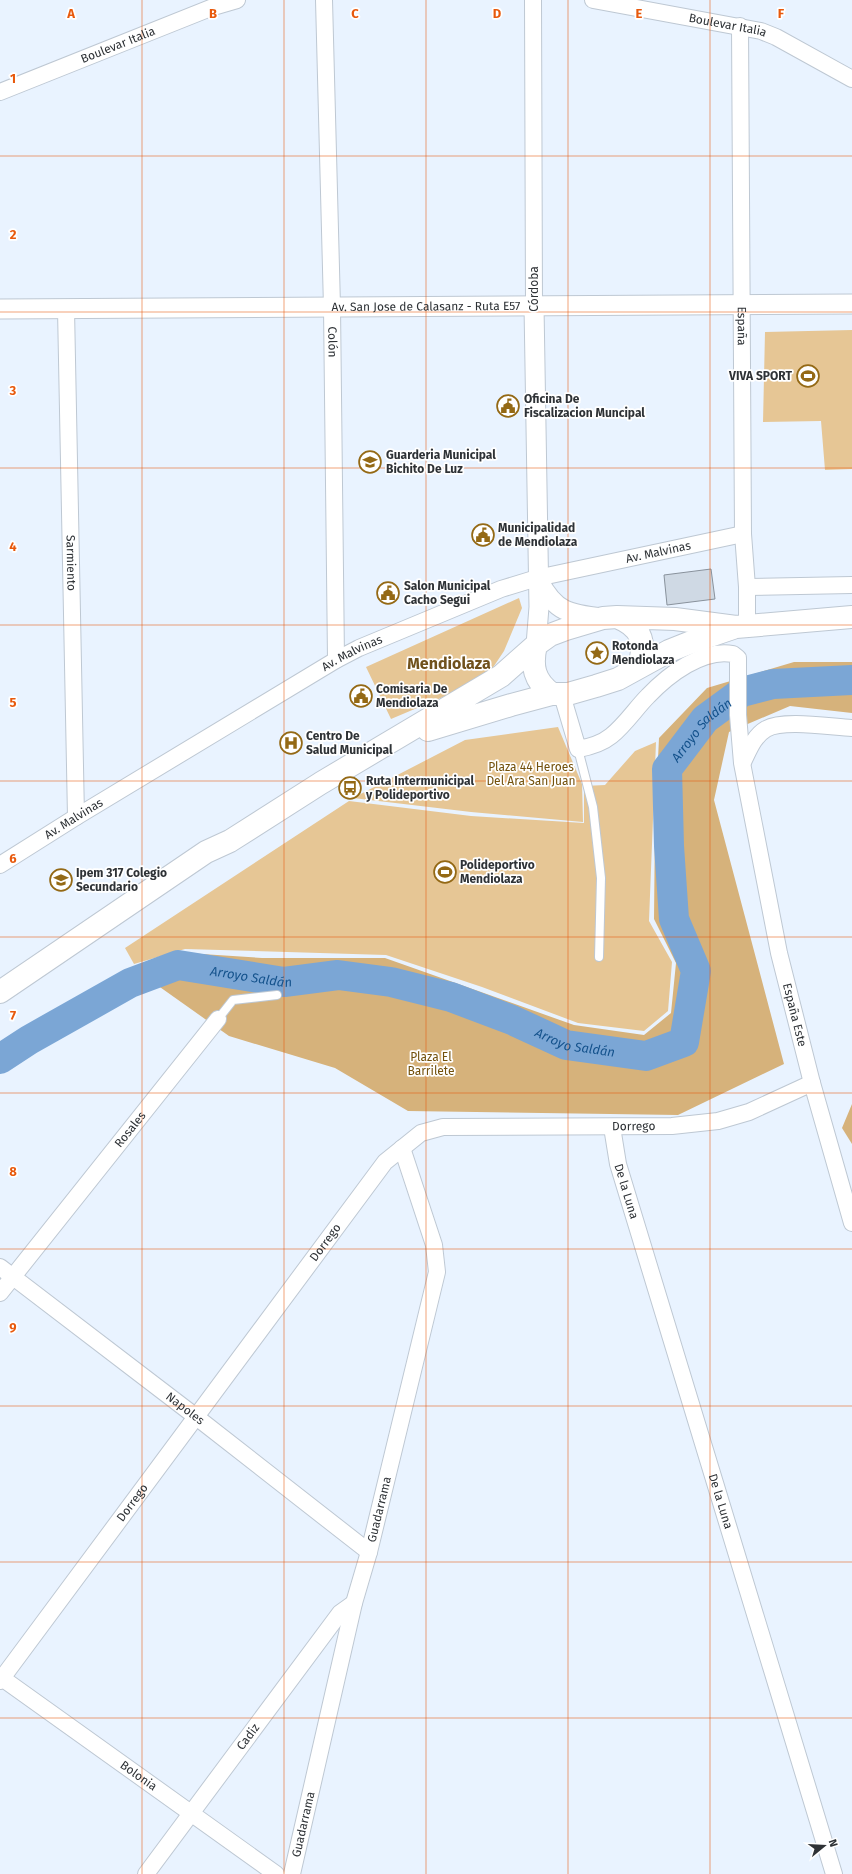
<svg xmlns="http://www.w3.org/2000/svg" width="852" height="1874" viewBox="0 0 852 1874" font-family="'Fira Sans',sans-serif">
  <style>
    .green { fill: #e6c695 }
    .forest { fill: #d6b27b }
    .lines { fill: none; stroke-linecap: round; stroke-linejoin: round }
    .river { stroke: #7ba6d5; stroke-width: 30 }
    .building { fill: #cfd9e4; stroke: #89929c }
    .service-casing { stroke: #bec8d3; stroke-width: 10 }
    .minor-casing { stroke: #bec8d3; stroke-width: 18 }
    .tertiary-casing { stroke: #bec8d3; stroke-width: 21 }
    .secondary-casing { stroke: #bec8d3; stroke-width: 24 }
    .service { stroke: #fff; stroke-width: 8 }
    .minor { stroke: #fff; stroke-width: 16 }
    .tertiary { stroke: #fff; stroke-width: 19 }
    .secondary { stroke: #fff; stroke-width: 22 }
    .grid { fill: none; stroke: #e8590c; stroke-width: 1; stroke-opacity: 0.55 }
    .labels { text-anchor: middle; stroke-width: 3.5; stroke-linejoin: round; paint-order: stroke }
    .street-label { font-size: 12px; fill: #2e3236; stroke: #fff }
    .poi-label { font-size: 12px; font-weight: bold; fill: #2e3236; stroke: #fff; text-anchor: start }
    .park-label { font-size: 12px; fill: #73510c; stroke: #fff }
    .water-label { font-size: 13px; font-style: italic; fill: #14528c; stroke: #fff }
    .district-label { font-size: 16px; font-weight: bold; fill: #70511c; stroke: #fff }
    .grid-label { font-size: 13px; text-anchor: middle; font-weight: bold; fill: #e8590c; stroke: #fff; stroke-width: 3.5; stroke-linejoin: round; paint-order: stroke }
  </style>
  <rect width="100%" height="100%" fill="#e9f3ff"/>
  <!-- green -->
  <path class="green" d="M 852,330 L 852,469 L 825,470 L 821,421 L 763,422 L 765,332 Z
    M 519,598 L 522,608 L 504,651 L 492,669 L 455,692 L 391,719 L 366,667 Z
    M 558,727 L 582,784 L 583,822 L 471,812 L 353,798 L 465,740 Z
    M 656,742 L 649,921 L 672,962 L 668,1011 L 644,1031 L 578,1023 L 482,987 L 386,955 L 185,949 L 134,964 L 125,948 L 349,801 L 471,816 L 584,823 L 584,786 L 605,785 L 635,751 Z"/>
  <!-- forest -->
  <path class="forest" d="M 794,662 L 852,662 L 852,713 L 790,706 L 729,732 L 714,800 L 784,1064 L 678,1115 L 408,1111 L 335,1068 L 229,1036 L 133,968 L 186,953 L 262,958 L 385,958 L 574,1025 L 644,1035 L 671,1013 L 676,963 L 654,919 L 655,822 L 659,738 L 707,688 Z
    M 852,1104 L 852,1144 L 842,1128 Z"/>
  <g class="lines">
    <!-- river -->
    <path class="river" id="s1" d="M 0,1059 L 29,1040 L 130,983 L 178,965 L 284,982 L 338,975 L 391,982 L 451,997 L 512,1020 L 566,1045 L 646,1056 L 684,1042 L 696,971 L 674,919 L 669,846 L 667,769 L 705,719 L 742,692 L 773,684 L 852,680"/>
  </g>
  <!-- building -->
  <path class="building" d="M 711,569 L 715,599 L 667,605 L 664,575 Z"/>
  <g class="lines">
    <!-- service casing -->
    <g class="service-casing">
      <path id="service" d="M 578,749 L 593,807 L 601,878 L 599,957
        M 218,1019 L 233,1000 L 277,995"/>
    </g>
    <!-- minor casing -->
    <g class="minor-casing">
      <g id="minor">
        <path id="s2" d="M 324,0 L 332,307 L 336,660"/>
        <path d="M 533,0 L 534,306"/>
        <path id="s3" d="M 593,0 L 761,31 L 776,37 L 852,79"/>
        <path id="s4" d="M 740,26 L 743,534 L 747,587 L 747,626"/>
        <path id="s5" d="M 0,92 L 213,7 L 237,0"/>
        <path id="s6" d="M 66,309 L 76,817"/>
        <path d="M 747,587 L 852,585"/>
        <path id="s7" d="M 562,695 L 578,749 C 590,747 601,744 611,736 C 625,725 636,708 648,696 C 668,675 703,648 733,654 L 738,658 L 738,715 L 742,763 L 779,953 L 812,1083 L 852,1223"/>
        <path d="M 743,762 C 749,750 754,736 766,729 C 783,719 831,727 852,728"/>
        <path id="s8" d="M 0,865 L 76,817 L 336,660 L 359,648 L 501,589 L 537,578 L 743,534"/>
        <path id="s9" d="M 612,1127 L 618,1164 L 834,1874"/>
        <path id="s10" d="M 0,1267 L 195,1416 L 369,1552"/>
        <path id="s11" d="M 0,1293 L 218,1019"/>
        <path id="s12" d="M 2,1678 L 276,1874"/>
        <path id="s13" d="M 0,1681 L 385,1162 L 421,1133 L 443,1127 L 672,1126 L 718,1121 L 749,1112 L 812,1083"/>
        <path id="s14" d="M 146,1874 L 340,1613 L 354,1603"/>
        <path id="s15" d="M 292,1874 L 354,1603 L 369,1552 L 437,1272 L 434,1245 L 402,1148"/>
      </g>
    </g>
    <!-- tertiary casing -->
    <g class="tertiary-casing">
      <g id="tertiary">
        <path d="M 534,306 L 539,607 L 536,645"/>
        <path id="s16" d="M 0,309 L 852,304"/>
        <path d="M 539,581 C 555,612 569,614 602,618"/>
      </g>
    </g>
    <!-- secondary casing -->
    <g class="secondary-casing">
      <path id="secondary" d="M 617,617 C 642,627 647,643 638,668
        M 536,645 C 531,666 534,681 552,694
        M 428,730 L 511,705 L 552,694 L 568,694 L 596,686 L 618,679 L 669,651 L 689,643 L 733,628
        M 0,992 L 206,852 L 230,841 L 321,783 L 501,676 L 536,645 L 550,635 L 566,629 L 603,618 L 617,617 L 675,619 L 736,627 L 852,617"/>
    </g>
    <!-- service -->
    <use href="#service" class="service"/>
    <!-- minor -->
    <use href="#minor" class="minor"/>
    <!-- tertiary -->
    <use href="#tertiary" class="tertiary"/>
    <!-- secondary -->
    <use href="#secondary" class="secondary"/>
  </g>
  <!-- grid -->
  <path class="grid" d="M 142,0 L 142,1874M 284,0 L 284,1874M 426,0 L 426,1874M 568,0 L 568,1874M 710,0 L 710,1874M 0,156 L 852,156M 0,312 L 852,312M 0,468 L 852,468M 0,625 L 852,625M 0,781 L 852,781M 0,937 L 852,937M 0,1093 L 852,1093M 0,1249 L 852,1249M 0,1406 L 852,1406M 0,1562 L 852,1562M 0,1718 L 852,1718"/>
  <!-- icons -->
  <defs>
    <g id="stadium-ring" transform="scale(1.15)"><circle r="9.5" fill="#fff" stroke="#946915" stroke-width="1.5"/><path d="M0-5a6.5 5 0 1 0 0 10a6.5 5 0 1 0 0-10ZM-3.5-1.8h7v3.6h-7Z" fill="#946915"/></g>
    <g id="civic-ring" transform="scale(1.15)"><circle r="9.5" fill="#fff" stroke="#946915" stroke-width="1.5"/><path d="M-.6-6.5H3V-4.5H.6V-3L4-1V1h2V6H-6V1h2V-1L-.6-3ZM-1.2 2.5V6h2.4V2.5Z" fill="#946915"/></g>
    <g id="school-ring" transform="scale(1.15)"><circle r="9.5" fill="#fff" stroke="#946915" stroke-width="1.5"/><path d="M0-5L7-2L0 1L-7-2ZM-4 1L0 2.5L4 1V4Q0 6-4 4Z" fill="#946915"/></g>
    <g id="sight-ring" transform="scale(1.15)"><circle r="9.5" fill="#fff" stroke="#946915" stroke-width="1.5"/><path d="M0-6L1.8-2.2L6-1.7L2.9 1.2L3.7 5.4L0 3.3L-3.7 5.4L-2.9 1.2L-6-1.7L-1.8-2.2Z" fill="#946915"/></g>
    <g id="hospital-ring" transform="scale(1.15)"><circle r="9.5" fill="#fff" stroke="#946915" stroke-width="1.5"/><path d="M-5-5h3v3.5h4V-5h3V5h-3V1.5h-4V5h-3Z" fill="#946915"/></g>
    <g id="bus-ring" transform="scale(1.15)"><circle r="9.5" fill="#fff" stroke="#946915" stroke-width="1.5"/><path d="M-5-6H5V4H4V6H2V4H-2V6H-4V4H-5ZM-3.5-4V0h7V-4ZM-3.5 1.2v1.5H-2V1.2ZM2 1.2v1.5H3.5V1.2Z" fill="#946915"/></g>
  </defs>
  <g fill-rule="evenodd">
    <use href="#stadium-ring" x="808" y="376"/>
    <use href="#civic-ring" x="508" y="406"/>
    <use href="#school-ring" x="370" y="462"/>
    <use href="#civic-ring" x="483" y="535"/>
    <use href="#civic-ring" x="388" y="593"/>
    <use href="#sight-ring" x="597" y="653"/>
    <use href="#civic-ring" x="361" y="696"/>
    <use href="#hospital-ring" x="291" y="743"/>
    <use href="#bus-ring" x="350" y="788"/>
    <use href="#stadium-ring" x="445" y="872"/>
    <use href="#school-ring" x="61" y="880"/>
  </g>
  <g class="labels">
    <!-- street labels -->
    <g class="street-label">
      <text dy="4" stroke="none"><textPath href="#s3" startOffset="137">Boulevar Italia</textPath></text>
      <text dy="4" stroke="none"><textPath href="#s5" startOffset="127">Boulevar Italia</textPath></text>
      <text transform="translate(534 289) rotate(-90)" y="4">Córdoba</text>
      <text dy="4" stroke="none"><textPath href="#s16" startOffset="426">Av. San Jose de Calasanz - Ruta E57</textPath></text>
      <text dy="4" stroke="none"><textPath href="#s4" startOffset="300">España</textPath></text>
      <text dy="4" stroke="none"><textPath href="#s2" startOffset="342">Colón</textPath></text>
      <text dy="4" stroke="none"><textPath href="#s8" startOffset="735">Av. Malvinas</textPath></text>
      <text dy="4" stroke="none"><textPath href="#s6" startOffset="254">Sarmiento</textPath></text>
      <text dy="4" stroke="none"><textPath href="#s8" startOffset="411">Av. Malvinas</textPath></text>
      <text dy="4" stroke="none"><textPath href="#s8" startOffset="87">Av. Malvinas</textPath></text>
      <text dy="4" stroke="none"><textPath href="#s7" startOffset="614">España Este</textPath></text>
      <text dy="4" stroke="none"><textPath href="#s13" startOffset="906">Dorrego</textPath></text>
      <text dy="4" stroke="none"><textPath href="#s11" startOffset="209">Rosales</textPath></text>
      <text dy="4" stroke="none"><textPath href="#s9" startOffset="66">De la Luna</textPath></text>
      <text dy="4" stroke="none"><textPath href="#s13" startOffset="546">Dorrego</textPath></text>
      <text dy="4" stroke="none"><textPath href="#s10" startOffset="233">Napoles</textPath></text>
      <text dy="4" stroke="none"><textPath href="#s9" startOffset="390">De la Luna</textPath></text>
      <text dy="4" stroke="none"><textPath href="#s13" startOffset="222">Dorrego</textPath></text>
      <text dy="4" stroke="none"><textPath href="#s15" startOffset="375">Guadarrama</textPath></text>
      <text dy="4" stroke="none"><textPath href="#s14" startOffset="171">Cadiz</textPath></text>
      <text dy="4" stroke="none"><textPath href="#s12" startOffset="168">Bolonia</textPath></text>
      <text dy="4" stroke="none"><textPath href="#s15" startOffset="51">Guadarrama</textPath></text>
    </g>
    <!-- poi labels -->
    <g class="poi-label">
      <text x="792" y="380" text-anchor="end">VIVA SPORT</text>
      <text x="524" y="403">Oficina De<tspan x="524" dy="14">Fiscalizacion Muncipal</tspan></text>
      <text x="386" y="459">Guarderia Municipal<tspan x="386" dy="14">Bichito De Luz</tspan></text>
      <text x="498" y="532">Municipalidad<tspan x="498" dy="14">de Mendiolaza</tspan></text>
      <text x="404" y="590">Salon Municipal<tspan x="404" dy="14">Cacho Segui</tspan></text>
      <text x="612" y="650">Rotonda<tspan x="612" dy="14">Mendiolaza</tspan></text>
      <text x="376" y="693">Comisaria De<tspan x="376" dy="14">Mendiolaza</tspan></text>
      <text x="306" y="740">Centro De<tspan x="306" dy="14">Salud Municipal</tspan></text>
      <text x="366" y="785">Ruta Intermunicipal<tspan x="366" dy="14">y Polideportivo</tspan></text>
      <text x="460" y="869">Polideportivo<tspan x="460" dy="14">Mendiolaza</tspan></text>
      <text x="76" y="877">Ipem 317 Colegio<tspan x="76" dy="14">Secundario</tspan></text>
    </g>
    <!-- park labels -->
    <g class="park-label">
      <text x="531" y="771">Plaza 44 Heroes<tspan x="531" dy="14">Del Ara San Juan</tspan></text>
      <text x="431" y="1061">Plaza El<tspan x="431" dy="14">Barrilete</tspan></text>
    </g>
    <!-- water labels -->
    <g class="water-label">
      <text dy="5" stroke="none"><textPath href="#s1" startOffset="1056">Arroyo Saldán</textPath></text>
      <text dy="5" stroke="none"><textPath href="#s1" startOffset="276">Arroyo Saldán</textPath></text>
      <text dy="5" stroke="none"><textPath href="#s1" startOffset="612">Arroyo Saldán</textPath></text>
    </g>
    <!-- district labels -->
    <g class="district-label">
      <text x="449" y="669">Mendiolaza</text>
    </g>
  </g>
  <g class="grid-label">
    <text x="71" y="18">A</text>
    <text x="213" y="18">B</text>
    <text x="355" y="18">C</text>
    <text x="497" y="18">D</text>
    <text x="639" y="18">E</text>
    <text x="781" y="18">F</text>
    <text x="13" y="83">1</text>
    <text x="13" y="239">2</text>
    <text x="13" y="395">3</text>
    <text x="13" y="551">4</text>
    <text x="13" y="707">5</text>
    <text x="13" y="863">6</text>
    <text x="13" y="1020">7</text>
    <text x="13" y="1176">8</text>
    <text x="13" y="1332">9</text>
  </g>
  <!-- north arrow -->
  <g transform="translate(824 1846) rotate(72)" stroke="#ffffff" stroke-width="3" paint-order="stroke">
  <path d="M0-3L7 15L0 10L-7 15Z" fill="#2e3236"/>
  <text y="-6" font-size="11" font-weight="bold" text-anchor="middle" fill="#2e3236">N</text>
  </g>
</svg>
